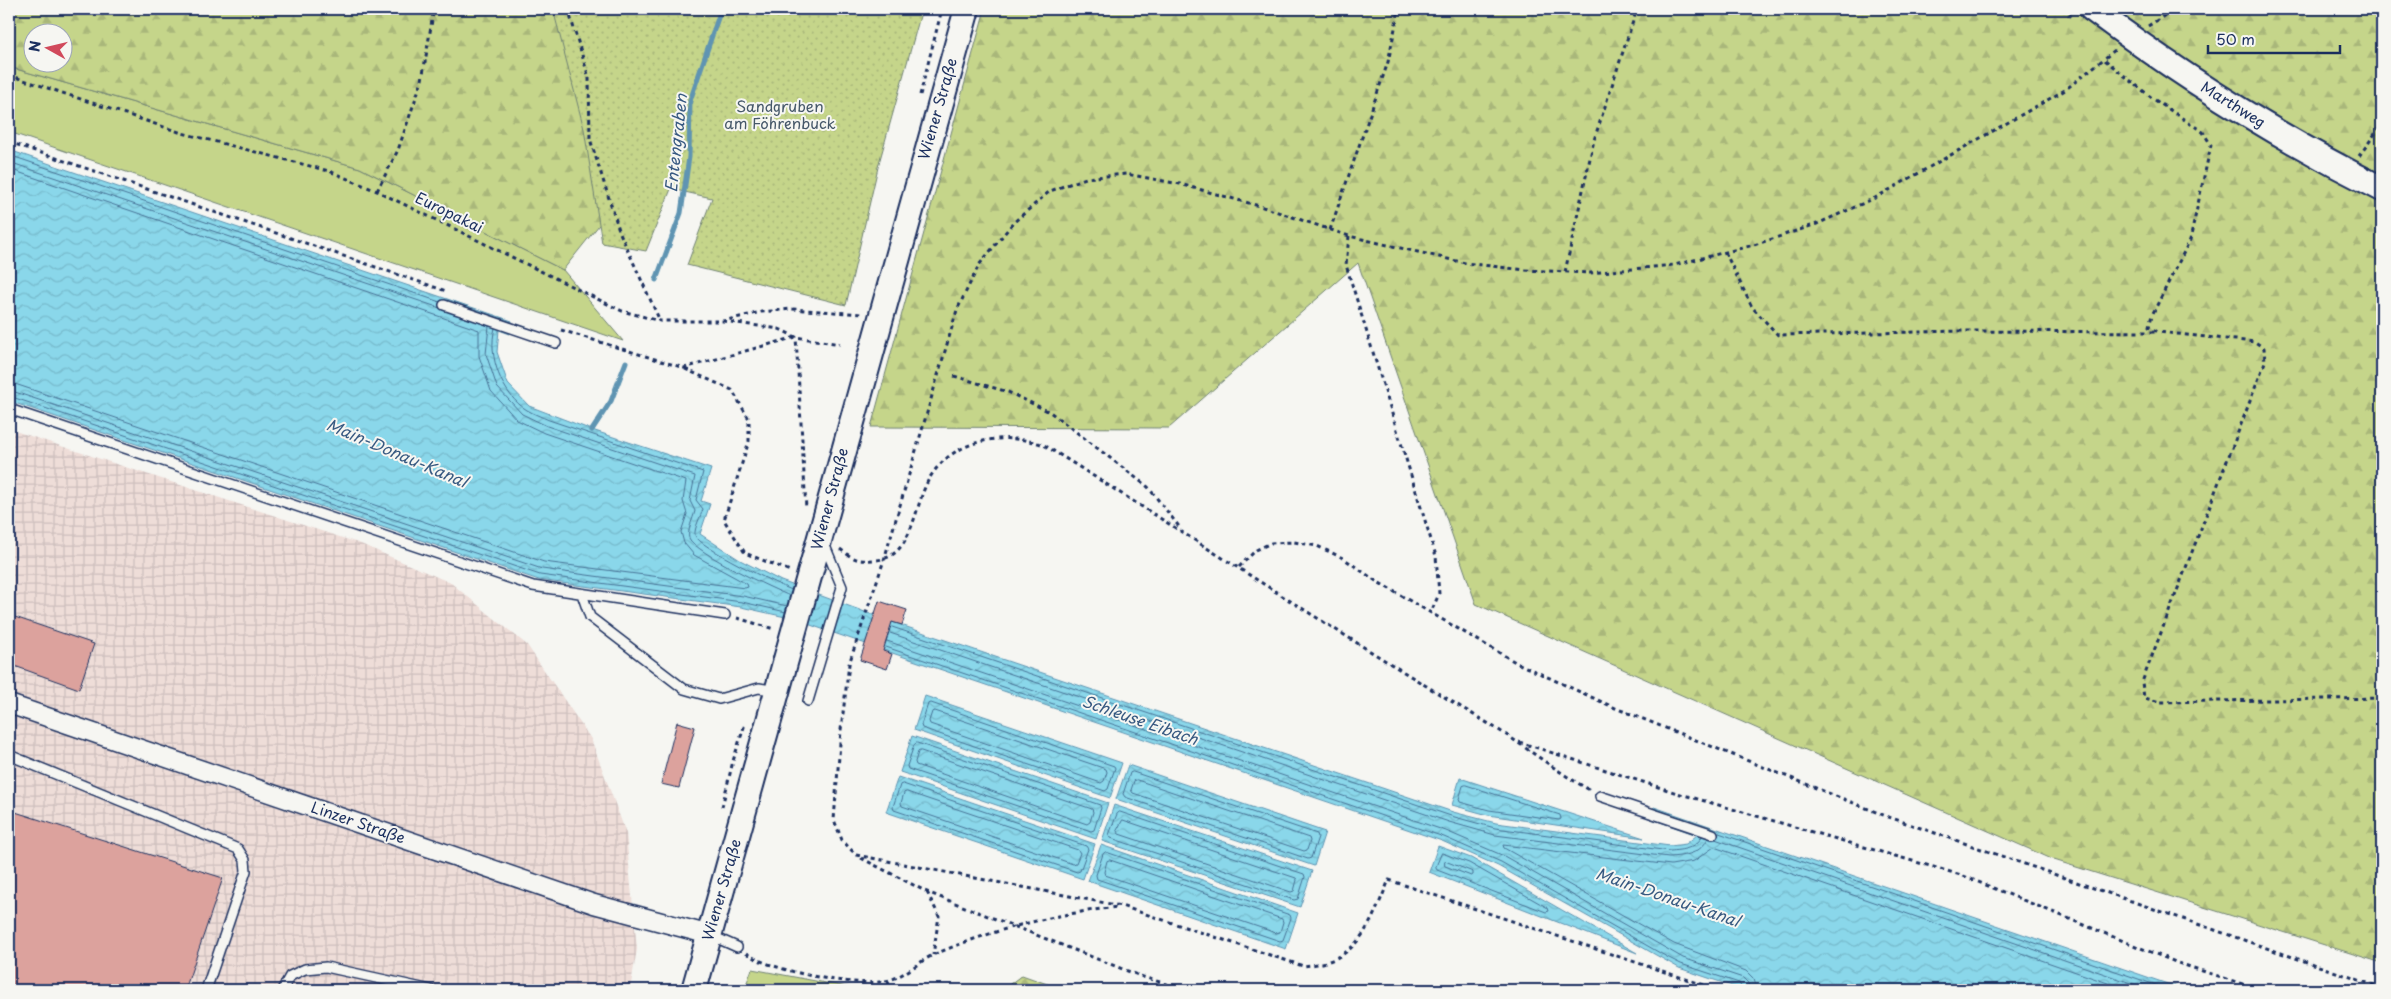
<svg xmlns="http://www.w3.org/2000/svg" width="2391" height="999" viewBox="0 0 2391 999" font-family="'Playpen Sans',sans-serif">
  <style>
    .industrial { fill: url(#industrial-grid) }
    .grass { fill: #c5d58a; stroke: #708274 }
    .forest { fill: url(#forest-firs); stroke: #708274; fill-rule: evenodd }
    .park { fill: url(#park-dots); stroke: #708274 }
    .water { fill: url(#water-waves); stroke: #5e94b2 }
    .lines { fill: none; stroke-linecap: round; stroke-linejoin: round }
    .shore { stroke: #477296; stroke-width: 1 }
    .stream { stroke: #5e94b2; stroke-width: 5 }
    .building { fill: #dca29d; stroke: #1b2f5e }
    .service-casing { stroke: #1b2f5e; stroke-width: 12 }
    .minor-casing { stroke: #1b2f5e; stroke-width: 21 }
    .secondary-casing { stroke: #1b2f5e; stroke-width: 28 }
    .path { stroke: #1b2f5e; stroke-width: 3; stroke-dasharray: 4 4; stroke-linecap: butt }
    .service { stroke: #f6f6f2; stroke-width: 9 }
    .minor { stroke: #f6f6f2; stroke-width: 18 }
    .secondary { stroke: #f6f6f2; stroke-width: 24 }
    .labels { text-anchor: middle; stroke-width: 4; stroke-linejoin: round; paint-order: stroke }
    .street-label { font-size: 15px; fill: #1b2f5e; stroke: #f6f6f2 }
    .park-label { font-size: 15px; fill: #465869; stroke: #f6f6f2 }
    .water-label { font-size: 16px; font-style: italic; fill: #375981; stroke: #f6f6f2 }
  </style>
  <defs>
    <pattern id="industrial-grid" width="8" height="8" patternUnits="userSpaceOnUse" patternTransform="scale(1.25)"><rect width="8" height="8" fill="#eeddd8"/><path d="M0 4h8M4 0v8" fill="none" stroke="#ccbebc"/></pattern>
    <pattern id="forest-firs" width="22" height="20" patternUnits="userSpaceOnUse" patternTransform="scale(1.25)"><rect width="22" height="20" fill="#c5d58a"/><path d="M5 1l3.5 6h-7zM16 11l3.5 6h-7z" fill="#a9b77a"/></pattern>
    <pattern id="park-dots" width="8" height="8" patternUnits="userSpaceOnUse" patternTransform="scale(1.25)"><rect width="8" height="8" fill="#c5d58a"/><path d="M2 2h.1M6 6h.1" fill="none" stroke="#a9b77a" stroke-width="1.8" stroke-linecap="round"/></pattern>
    <pattern id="water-waves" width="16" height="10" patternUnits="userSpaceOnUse" patternTransform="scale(1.25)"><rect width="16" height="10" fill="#8ad7ea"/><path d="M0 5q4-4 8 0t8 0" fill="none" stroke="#76b9cb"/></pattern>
  </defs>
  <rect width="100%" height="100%" fill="#f6f6f2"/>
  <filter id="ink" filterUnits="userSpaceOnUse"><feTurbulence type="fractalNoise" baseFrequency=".02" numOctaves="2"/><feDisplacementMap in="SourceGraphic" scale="10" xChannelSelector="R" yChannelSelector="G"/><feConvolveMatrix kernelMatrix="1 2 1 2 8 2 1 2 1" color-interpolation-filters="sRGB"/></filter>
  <g filter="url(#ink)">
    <!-- industrial -->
    <path class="industrial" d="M 9,429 L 361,544 L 451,583 L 527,645 L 591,739 L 626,833 L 637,949 L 630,990 L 9,990 Z"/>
    <!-- grass -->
    <path class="grass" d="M 9,67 L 360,168 L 563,270 L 623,341 L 9,132 Z
      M 752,969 L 863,990 L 744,990 Z"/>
    <!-- forest -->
    <path class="forest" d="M 9,9 L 560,9 L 623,195 L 563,270 L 360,168 L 9,67 ZM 32,32 L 62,32 L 62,62 L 32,62 Z
      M 985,9 L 2382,9 L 2382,963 L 2054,860 L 1476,604 L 1358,263 L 1169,428 L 871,427 Z
      M 1022,975 L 1064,990 L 1002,990 Z"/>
    <!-- park -->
    <path class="park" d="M 553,9 L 922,9 L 879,163 L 846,305 L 687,265 L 712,198 L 671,189 L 646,251 L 602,243 L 584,129 Z"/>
    <!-- water -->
    <path class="water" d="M 9,150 L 512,321 L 510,334 L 499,330 L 497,352 L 508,384 L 529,406 L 592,430 L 711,469 L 701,501 L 710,504 L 700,534 L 740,560 L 781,581 L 892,622 L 1453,812 L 1496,823 L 1670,846 L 1686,844 L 1697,835 L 1646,817 L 1654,807 L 2185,990 L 1744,990 L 1679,968 L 1498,866 L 1442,841 L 790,618 L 741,607 L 539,580 L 9,401 Z
      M 925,696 L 1122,763 L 1110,798 L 914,730 Z
      M 912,736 L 1108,803 L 1096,839 L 900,772 Z
      M 1128,765 L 1325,832 L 1314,866 L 1116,799 Z
      M 898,777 L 1095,844 L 1083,879 L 886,812 Z
      M 1460,778 L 1644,838 L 1488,815 L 1452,805 Z
      M 1114,805 L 1312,871 L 1300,907 L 1102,841 Z
      M 1101,845 L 1298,913 L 1286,949 L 1088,881 Z
      M 1438,846 L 1471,858 L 1637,953 L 1429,872 Z"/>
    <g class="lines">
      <!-- shore -->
      <path class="shore" d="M 9,155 L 440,302
        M 9,162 L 440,308
        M 9,169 L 479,330 L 479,356 L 491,391 L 517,420 L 544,433 L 686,481 L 683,501 L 687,514 L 681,532 L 684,543 L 694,555 L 747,584 L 748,587 L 745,588 L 544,562 L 9,382
        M 489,326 L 486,354 L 497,387 L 522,414 L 547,426 L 695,476 L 690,501 L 695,511 C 693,519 687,530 689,538 C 695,553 773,589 790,596
        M 495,328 C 487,356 502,395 527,410 C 534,414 542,417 549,420 L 703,472 L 696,500 L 703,509 C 701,516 694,528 695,535 C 697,546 778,585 792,590
        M 9,390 L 542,569 L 743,596 L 787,606
        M 9,396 L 540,575 L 742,602 L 786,612
        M 892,627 L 1451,816 L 1495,828 L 1670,851 C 1682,850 1696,849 1702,836
        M 890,633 L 1449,822 L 1495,835 L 1669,857 C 1685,856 1701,854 1708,838
        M 887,641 L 1446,831 L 1504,856 L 1683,958 L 1743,978 L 1748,983 L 1749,990
        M 886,647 L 1444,837 L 1501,862 L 1667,957 L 1681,964 L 1739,983 L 1743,990
        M 931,703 L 1114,766 L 1115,768 L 1108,789 L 1105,791 L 922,728 L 921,725 L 928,704 Z
        M 935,711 L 1106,769 L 1107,772 L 1104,781 L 1101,783 L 930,724 L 929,721 L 932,712 Z
        M 917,743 L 1100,805 L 1101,808 L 1094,830 L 1091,831 L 908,769 L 907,766 L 914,745 Z
        M 921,751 L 1092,809 L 1093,812 L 1090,822 L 1087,824 L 916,765 L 915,762 L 918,752 Z
        M 1133,772 L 1317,834 L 1318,837 L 1311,858 L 1308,859 L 1125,797 L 1123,794 L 1130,773 Z
        M 1137,780 L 1309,838 L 1310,841 L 1307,850 L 1304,851 L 1133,793 L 1131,790 L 1134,781 Z
        M 903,784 L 1086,846 L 1088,849 L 1080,871 L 1077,872 L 894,810 L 893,807 L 900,785 Z
        M 1466,785 L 1560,815 L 1561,819 L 1559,820 L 1489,810 L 1460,802 L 1459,799 L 1463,786 Z
        M 907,792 L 1078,850 L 1080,853 L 1076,863 L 1073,864 L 902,806 L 901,803 L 904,793 Z
        M 1120,812 L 1304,874 L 1305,877 L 1298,899 L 1294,900 L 1111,838 L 1109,835 L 1117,814 Z
        M 1123,820 L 1296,878 L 1297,880 L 1294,891 L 1291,892 L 1119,834 L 1117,831 Z
        M 1719,833 L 2170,990
        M 1715,839 L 2151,990
        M 1106,852 L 1290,915 L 1291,918 L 1283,940 L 1280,941 L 1097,879 L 1096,875 L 1103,854 Z
        M 1442,853 L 1469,863 L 1548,908 L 1549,911 L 1546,912 L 1437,870 L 1436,867 Z
        M 1110,860 L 1282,919 L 1283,922 L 1280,932 L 1276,933 L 1105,875 L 1104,872 L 1107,861 Z
        M 1445,861 L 1473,872 L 1473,875 L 1471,876 L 1445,866 Z
        M 1757,990 L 1754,979 L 1746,971 L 1674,944 L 1504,848 L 1503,845 L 1671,865 L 1694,861 L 1714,847 L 2128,990"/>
      <!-- stream -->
      <path class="stream" d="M 656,280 L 681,213 L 689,157 L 690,101 L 721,9
        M 592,430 L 611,401 L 626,362"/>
    </g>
    <!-- building -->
    <path class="building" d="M 879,601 L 907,610 L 902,625 L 892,622 L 883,651 L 892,654 L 887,669 L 860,660 Z
      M 9,615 L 94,644 L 79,689 L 9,664 Z
      M 677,722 L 695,727 L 679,788 L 661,784 Z
      M 9,810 L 223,878 L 185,990 L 9,990 Z"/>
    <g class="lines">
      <!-- service casing -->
      <g class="service-casing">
        <path id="service" d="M 444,305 L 556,343
          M 9,409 L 533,586 L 725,615
          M 582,594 L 590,617 L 684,689 L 719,699 L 759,688 L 777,691
          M 808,701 L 842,587 L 823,541
          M 9,755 L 238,849 L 245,860 L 246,871 L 206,990
          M 1600,796 L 1713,834
          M 710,935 L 737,947
          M 282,990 L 290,976 L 305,969 L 326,967 L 431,990"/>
      </g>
      <!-- minor casing -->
      <g class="minor-casing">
        <path id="minor" d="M 9,704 L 594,904 L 710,935"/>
      </g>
      <!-- secondary casing -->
      <g class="secondary-casing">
        <path id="secondary" d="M 2092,9 C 2183,77 2280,138 2382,189
          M 694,990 L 967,9"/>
      </g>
      <!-- path -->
      <path class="path" d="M 568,9 L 589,78 L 590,139 L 620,233 L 660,321
        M 2062,9 L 2073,18
        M 2367,9 L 2382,17
        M 2148,26 L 2175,9
        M 2105,60 L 2152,98 L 2203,132 L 2211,145 L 2190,240 L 2152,315 L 2149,327 L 2158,332 L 2255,342 L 2264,348 L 2265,362 L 2142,682 L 2144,698 L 2161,702 L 2382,698
        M 9,75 L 182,133 L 329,171 L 377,191 L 622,311 L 660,321 L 723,321 L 761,312 L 792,309 L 862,314
        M 920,95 L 942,9
        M 9,142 L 446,291
        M 2359,156 L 2382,124
        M 377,191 L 398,150 L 422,80 L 433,14 L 437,9
        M 1330,230 L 1388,62 L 1399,9
        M 1349,236 L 1346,265 L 1436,556 L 1439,594 L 1431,612
        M 1725,252 L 1752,307 L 1778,335 L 1963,331 L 2157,332
        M 1565,272 L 1594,140 L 1637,9
        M 723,321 L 779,329 L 796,337 L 806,509
        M 561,330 L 684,368 L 796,337 L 840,344
        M 685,369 L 732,390 L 749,419 L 749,441 L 724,520 L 745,553 L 790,571
        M 954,376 L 1008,392 L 1050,412 L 1148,487 L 1181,529
        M 840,549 C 855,560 857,561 875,560 C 913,559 914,505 929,479 C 952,439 1004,431 1044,445 C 1193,538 1339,634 1489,724 C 1524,745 1555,771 1590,790
        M 1239,567 L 1256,550 L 1271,543 L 1294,542 L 1317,546 L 1343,558 L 1376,581 L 1517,663 L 1613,707 L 1886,816 L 2382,988
        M 737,618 L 774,629
        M 1519,742 L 1677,793 L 1961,875 L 2178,963 L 2261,990
        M 722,807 L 733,761 L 745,724
        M 861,858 L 927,892 L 1143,977 L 1187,990
        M 927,892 L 939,916 L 933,955
        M 746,953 C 771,971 856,988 885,981 C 903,978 919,961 935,954 C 995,929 1054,914 1118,907
        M 888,981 L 890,990
        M 1719,990 L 1389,880 C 1376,910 1364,949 1329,961 C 1321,964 1311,965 1303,966 L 1121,906 L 856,855 L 842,840 L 834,820 L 841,730 L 849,664 L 884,560 L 957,310 L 979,265 L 1013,223 L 1050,191 L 1086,178 L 1126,174 L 1180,184 L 1263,207 L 1349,236 L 1465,263 L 1525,270 L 1590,273 L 1674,265 L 1754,245 L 1817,224 L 1875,198 L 2065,90 L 2115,50"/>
      <!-- service -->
      <use href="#service" class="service"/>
      <!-- minor -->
      <use href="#minor" class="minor"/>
      <!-- secondary -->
      <use href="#secondary" class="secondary"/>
    </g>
  </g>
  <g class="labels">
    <!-- street labels -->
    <g class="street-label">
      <text transform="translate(2233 105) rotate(32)" y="5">Marthweg</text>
      <text transform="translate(938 109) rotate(-74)" y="5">Wiener Straße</text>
      <text transform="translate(449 213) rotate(26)" y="5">Europakai</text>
      <text transform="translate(830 499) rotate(-75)" y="5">Wiener Straße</text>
      <text transform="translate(358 823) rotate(19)" y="5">Linzer Straße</text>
      <text transform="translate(722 890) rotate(-74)" y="5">Wiener Straße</text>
    </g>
    <!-- park labels -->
    <g class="park-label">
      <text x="780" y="112">Sandgruben<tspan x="780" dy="17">am Föhrenbuck</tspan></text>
    </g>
    <!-- water labels -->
    <g class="water-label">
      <text transform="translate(676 143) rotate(-84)" y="6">Entengraben</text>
      <text transform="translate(397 453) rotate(23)" y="6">Main-Donau-Kanal</text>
      <text transform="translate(1140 720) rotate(19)" y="6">Schleuse Eibach</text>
      <text transform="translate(1668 897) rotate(19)" y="6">Main-Donau-Kanal</text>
    </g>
  </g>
  <!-- margin -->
  <rect width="2391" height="999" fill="none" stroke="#f6f6f2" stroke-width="30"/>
  <rect x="15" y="15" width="2361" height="969" fill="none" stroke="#1b2f5e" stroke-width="2" filter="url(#ink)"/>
  <!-- north arrow -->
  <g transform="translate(48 48) rotate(278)"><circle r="24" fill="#f6f6f2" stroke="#9ea6b7"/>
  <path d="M0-4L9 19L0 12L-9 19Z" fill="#d1495b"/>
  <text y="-8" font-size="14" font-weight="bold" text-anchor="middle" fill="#1b2f5e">N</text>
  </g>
  <!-- scale -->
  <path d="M2208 45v8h132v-8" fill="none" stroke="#1b2f5e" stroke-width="2.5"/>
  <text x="2216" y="45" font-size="15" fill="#1b2f5e" stroke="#f6f6f2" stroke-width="4" paint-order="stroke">50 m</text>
</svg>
